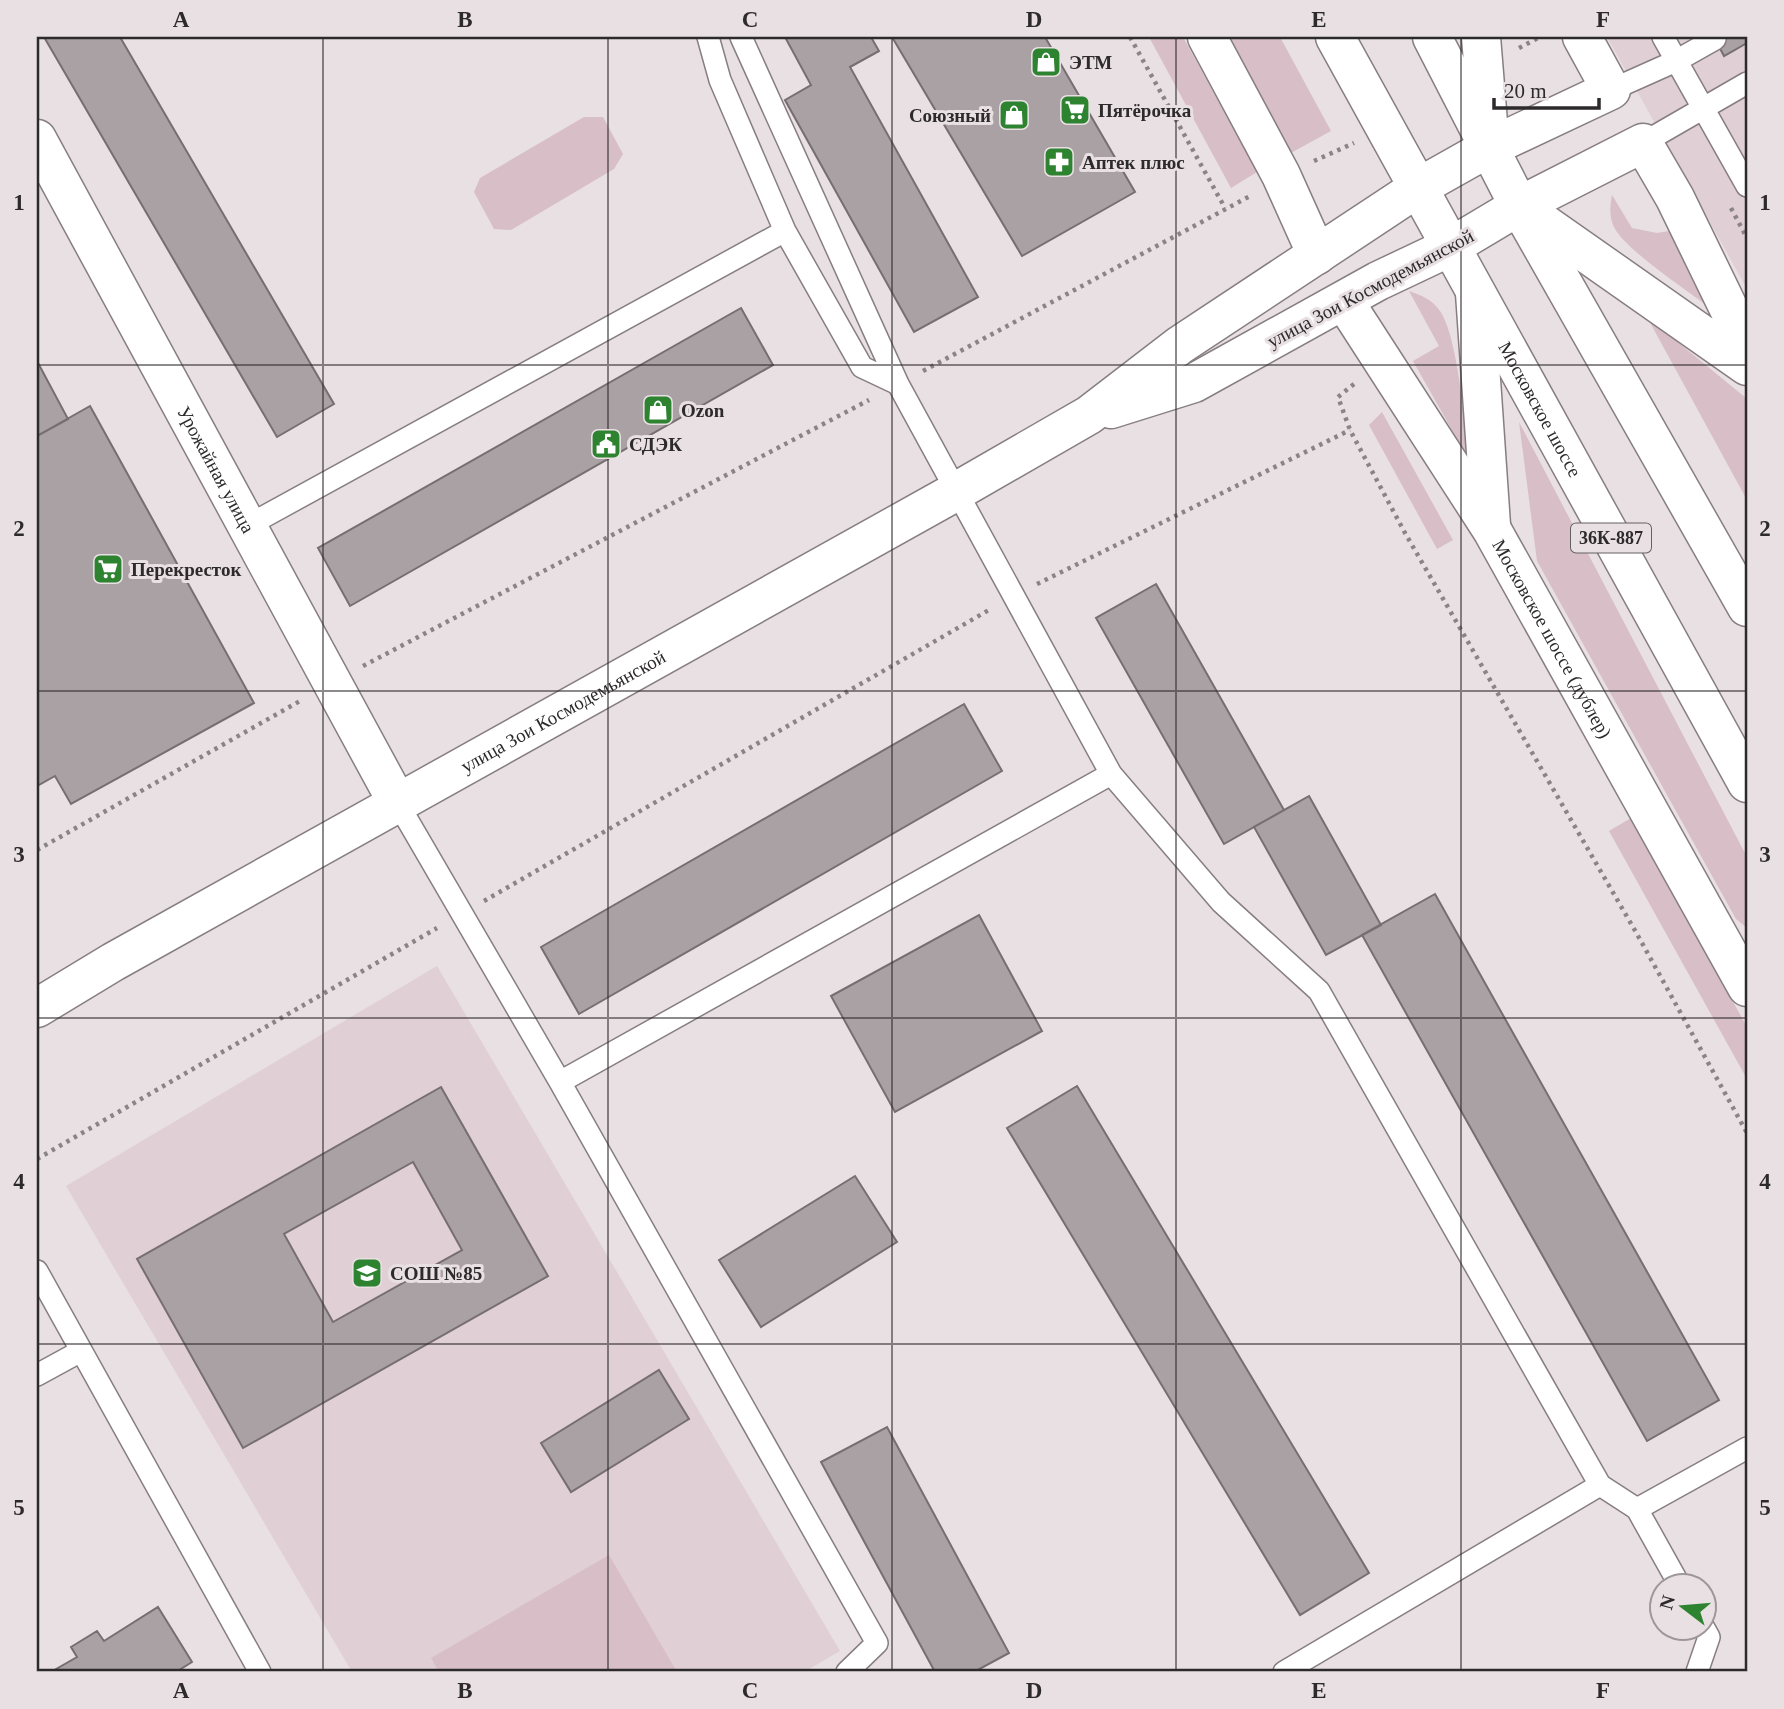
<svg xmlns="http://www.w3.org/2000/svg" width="1784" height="1709" viewBox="0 0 1784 1709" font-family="Georgia,serif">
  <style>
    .built { fill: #e0cfd5 }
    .green { fill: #d7bec7 }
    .building { fill: #aaa1a4; stroke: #766e71; stroke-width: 2; fill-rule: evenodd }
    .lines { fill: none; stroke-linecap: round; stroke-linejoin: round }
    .service-casing { stroke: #877e81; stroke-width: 24 }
    .minor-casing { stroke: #877e81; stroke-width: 41 }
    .primary-casing { stroke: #877e81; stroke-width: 41 }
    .path { stroke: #8a8486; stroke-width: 4.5; stroke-dasharray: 3.5 5; stroke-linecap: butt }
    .service { stroke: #fff; stroke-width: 21 }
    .minor { stroke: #fff; stroke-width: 38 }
    .primary { stroke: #fff; stroke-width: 38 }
    .grid { fill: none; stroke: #2d2a2b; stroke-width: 2; stroke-opacity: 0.55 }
    .labels { text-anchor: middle; stroke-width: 6; stroke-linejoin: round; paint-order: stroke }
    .shield { fill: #e9e0e3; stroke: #656162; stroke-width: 2 }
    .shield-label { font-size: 18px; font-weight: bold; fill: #2d2a2b }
    .poi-label { font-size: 19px; font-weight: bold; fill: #2d2a2b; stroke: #e9e0e3; text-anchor: start }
    .street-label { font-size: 19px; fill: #2d2a2b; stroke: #e9e0e3 }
    .neatline { fill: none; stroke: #2d2a2b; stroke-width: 2.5 }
    .grid-label { font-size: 23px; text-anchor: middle; font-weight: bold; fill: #2d2a2b }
  </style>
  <rect width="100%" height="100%" fill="#e9e0e3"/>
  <!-- built -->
  <path class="built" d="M 1607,37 L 1747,37 L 1747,289 Z
    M 437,966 L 840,1651 L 804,1672 L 352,1672 L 66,1186 Z"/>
  <!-- green -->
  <path class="green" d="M 1149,37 L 1183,37 L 1257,172 L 1231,188 Z
    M 1226,37 L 1280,37 L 1331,131 L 1289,154 Z
    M 584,117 L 603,117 L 623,154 L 614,169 L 511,230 L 494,229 L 474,192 L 480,178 Z
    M 1612,195 L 1632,228 L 1657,233 L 1669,231 L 1713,310 C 1691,293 1624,249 1614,227 C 1609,217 1610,206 1612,195 Z
    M 1409,291 C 1422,296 1432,299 1440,311 C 1458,337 1465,428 1470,462 L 1413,361 L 1439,346 Z
    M 1647,317 L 1746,398 L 1747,500 Z
    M 1382,412 L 1453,540 L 1437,549 L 1369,425 Z
    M 1519,422 L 1747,857 L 1747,928 L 1736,919 L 1537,561 Z
    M 1631,818 L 1747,1027 L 1747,1079 L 1609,831 Z
    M 609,1555 L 677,1672 L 439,1672 L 431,1658 Z"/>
  <!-- building -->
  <path class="building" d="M 44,37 L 120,37 L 334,404 L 277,437 Z
    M 785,37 L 871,37 L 879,51 L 850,67 L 978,297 L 914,332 L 785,100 L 811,85 Z
    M 892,37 L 1045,37 L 1135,192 L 1022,256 Z
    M 1714,37 L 1747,37 L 1747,43 L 1724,56 Z
    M 741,308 L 773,365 L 350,606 L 318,548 Z
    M 37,361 L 68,419 L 37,436 Z
    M 90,406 L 254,703 L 71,804 L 55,776 L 37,786 L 37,436 Z
    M 1156,584 L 1284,810 L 1224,844 L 1096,618 Z
    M 964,704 L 1002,771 L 579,1014 L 541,947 Z
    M 1309,796 L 1381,925 L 1326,955 L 1254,827 Z
    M 1435,894 L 1719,1400 L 1647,1441 L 1362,935 Z
    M 979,915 L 1042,1031 L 895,1112 L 831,996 Z
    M 1077,1086 L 1369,1573 L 1300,1615 L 1007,1128 Z
    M 441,1087 L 548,1276 L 243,1448 L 137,1259 ZM 413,1162 L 462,1250 L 333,1322 L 284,1234 Z
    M 855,1176 L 897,1242 L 761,1327 L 719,1260 Z
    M 659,1370 L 689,1419 L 571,1492 L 541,1443 Z
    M 887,1427 L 1009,1653 L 974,1672 L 935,1672 L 821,1462 Z
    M 158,1607 L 192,1662 L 176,1672 L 51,1672 L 77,1657 L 71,1647 L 97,1631 L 104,1641 Z"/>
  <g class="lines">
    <!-- service casing -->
    <g class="service-casing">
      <path id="service" d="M 708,37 L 720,80 L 785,231 L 862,367 L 898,384 L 1111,774 L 1221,902 L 1319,991 L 1600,1485 L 1637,1509 L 1680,1586
        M 741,37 L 898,384
        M 1663,37 L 1747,186
        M 1611,90 L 1676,61 L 1715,39
        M 1643,143 L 1747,83
        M 247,526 L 785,231
        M 397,802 L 560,1082 L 877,1643 L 847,1672
        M 560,1082 L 1111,774
        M 37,1271 L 260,1672
        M 37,1375 L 81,1351
        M 1637,1509 L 1747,1448
        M 1284,1672 L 1600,1485
        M 1697,1672 L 1709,1637 L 1704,1628"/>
    </g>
    <!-- minor casing -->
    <g class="minor-casing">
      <g id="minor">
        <path d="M 1207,37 L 1281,175 L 1317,255"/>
        <path d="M 1481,37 L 1490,147 L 1611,90 L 1582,37"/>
        <path id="s1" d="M 37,139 L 397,802"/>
        <path d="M 1475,293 L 1491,525"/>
        <path id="s2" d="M 1344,301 L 1492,530 L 1747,987"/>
        <path d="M 1747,346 L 1675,198 L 1643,143 L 1519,206 L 1747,366"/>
        <path d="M 1111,409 L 1194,383 L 1378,281 L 1452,246"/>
        <path id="s3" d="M 37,1008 L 113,962 L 957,491 L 1089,415 L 1180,345 L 1419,187"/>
      </g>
    </g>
    <!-- primary casing -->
    <g class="primary-casing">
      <g id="primary">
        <path id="s4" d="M 1335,37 L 1747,783"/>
        <path d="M 1432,37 L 1519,206 L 1747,607"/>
        <path d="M 1419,187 L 1490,147"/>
        <path d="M 1452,246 L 1519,206"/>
      </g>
    </g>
    <!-- path -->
    <path class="path" d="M 1130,37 L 1225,208
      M 1519,48 L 1540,37
      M 1314,161 L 1354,143
      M 1731,208 L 1747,238
      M 923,371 L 1252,195
      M 1354,384 L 1338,397 L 1350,430 L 1405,533 L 1637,934 L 1747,1133
      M 1037,584 L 1350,430
      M 363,666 L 869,400
      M 37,850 L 300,701
      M 484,901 L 989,610
      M 37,1159 L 437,928"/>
    <!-- service -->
    <use href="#service" class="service"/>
    <!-- minor -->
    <use href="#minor" class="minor"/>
    <!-- primary -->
    <use href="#primary" class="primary"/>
  </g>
  <!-- grid -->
  <path class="grid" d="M 323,37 L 323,1672M 608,37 L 608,1672M 892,37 L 892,1672M 1176,37 L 1176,1672M 1461,37 L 1461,1672M 37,365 L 1747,365M 37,691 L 1747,691M 37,1018 L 1747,1018M 37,1344 L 1747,1344"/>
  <!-- icons -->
  <defs>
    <g id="shop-square" transform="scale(1.575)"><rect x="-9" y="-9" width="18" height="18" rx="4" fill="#2e8331" stroke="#e9e0e3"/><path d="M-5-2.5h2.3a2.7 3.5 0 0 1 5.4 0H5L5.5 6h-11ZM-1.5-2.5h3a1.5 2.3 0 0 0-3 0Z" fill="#fff"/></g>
    <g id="supermarket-square" transform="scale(1.575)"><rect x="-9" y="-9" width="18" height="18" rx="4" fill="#2e8331" stroke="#e9e0e3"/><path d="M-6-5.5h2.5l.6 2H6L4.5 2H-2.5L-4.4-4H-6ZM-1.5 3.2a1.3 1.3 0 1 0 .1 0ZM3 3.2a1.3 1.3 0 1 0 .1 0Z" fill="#fff"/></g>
    <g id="pharmacy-square" transform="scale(1.575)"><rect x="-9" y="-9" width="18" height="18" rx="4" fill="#2e8331" stroke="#e9e0e3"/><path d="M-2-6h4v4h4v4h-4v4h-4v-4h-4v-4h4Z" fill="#fff"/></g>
    <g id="civic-square" transform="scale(1.575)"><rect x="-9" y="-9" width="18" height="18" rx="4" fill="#2e8331" stroke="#e9e0e3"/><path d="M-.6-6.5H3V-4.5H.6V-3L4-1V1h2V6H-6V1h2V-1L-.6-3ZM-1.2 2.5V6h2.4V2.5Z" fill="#fff"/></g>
    <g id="school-square" transform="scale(1.575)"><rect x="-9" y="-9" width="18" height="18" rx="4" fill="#2e8331" stroke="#e9e0e3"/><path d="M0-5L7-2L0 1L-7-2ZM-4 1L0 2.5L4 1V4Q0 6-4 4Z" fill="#fff"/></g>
  </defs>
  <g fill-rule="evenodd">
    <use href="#shop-square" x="1046" y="62"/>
    <use href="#supermarket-square" x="1075" y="110"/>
    <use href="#shop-square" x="1014" y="115"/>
    <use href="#pharmacy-square" x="1059" y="162"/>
    <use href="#shop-square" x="658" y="410"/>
    <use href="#civic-square" x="606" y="444"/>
    <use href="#supermarket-square" x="108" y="569"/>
    <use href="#school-square" x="367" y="1273"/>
  </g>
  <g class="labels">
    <!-- shield labels -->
    <rect class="shield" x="1571" y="523.5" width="80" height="29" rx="5"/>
    <g class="shield-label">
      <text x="1611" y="544">36К-887</text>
    </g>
    <!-- poi labels -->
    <g class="poi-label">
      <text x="1069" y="69">ЭТМ</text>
      <text x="1098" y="117">Пятёрочка</text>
      <text x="991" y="122" text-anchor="end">Союзный</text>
      <text x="1082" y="169">Аптек плюс</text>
      <text x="681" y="417">Ozon</text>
      <text x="629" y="451">СДЭК</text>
      <text x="131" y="576">Перекресток</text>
      <text x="390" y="1280">СОШ №85</text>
    </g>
    <!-- street labels -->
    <g class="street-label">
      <text transform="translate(1370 288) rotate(-28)" y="7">улица Зои Космодемьянской</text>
      <text dy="7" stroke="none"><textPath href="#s4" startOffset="425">Московское шоссе</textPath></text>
      <text dy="7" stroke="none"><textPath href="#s1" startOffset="376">Урожайная улица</textPath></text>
      <text dy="7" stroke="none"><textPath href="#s2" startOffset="397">Московское шоссе (дублер)</textPath></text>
      <text dy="7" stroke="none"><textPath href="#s3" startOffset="604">улица Зои Космодемьянской</textPath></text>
    </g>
  </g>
  <!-- border -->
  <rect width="1784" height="1709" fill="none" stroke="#e9e0e3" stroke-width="77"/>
  <!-- north arrow -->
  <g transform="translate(1683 1607) rotate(286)"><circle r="33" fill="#e9e0e3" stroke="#9e9799" stroke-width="2"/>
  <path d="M0-5L12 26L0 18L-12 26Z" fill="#2e8331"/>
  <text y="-10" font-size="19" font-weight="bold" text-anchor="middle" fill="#2d2a2b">N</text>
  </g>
  <!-- scale -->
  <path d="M1494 98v10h105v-10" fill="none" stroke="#2d2a2b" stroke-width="3.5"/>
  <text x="1504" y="98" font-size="21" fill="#2d2a2b" stroke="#e9e0e3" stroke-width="5" paint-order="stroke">20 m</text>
  <rect x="38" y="38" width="1708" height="1632" class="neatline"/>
  <g class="grid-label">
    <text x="181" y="27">A</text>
    <text x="465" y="27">B</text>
    <text x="750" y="27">C</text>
    <text x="1034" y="27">D</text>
    <text x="1319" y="27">E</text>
    <text x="1603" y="27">F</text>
    <text x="19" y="210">1</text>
    <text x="1765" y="210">1</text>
    <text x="19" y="536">2</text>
    <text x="1765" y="536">2</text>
    <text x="19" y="862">3</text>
    <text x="1765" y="862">3</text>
    <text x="19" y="1189">4</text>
    <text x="1765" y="1189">4</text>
    <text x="19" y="1515">5</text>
    <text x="1765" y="1515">5</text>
    <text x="181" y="1698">A</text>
    <text x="465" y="1698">B</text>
    <text x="750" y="1698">C</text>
    <text x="1034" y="1698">D</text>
    <text x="1319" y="1698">E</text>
    <text x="1603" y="1698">F</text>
  </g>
</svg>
